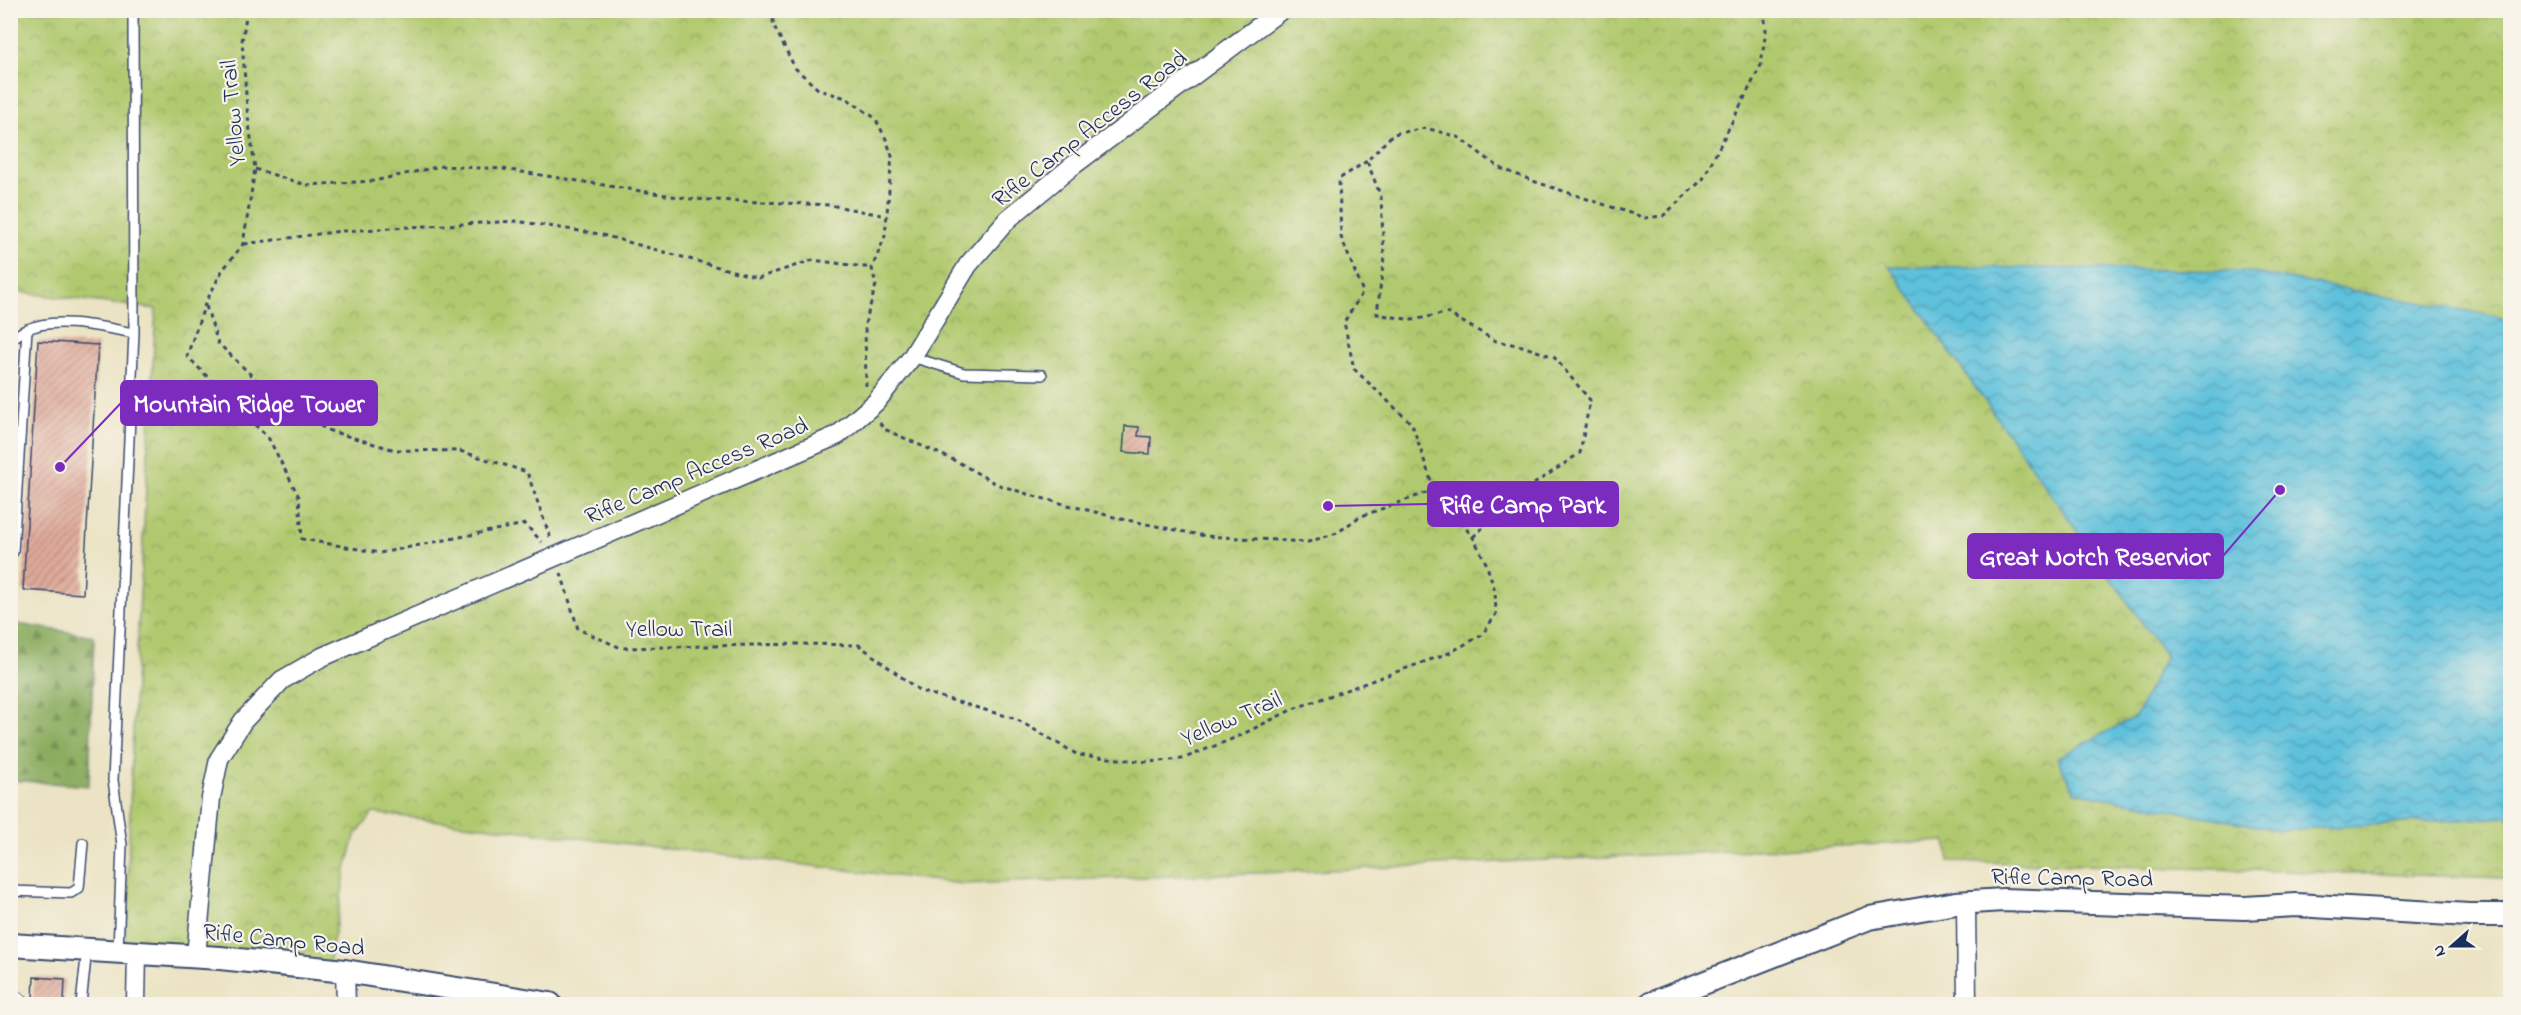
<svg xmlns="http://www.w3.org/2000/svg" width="2521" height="1015" viewBox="0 0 2521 1015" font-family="'Indie Flower',sans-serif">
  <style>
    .forest { fill: url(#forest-firs); stroke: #546e60; stroke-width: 1.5 }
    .park { fill: url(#park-crowns); stroke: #667c66; stroke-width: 1.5 }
    .water { fill: url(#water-waves); stroke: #3c789d; stroke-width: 1.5 }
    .building { fill: url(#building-hatch) }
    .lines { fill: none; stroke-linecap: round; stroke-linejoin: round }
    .service-casing { stroke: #3a4a6d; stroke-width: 12 }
    .minor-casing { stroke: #3a4a6d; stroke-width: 21 }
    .tertiary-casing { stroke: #3a4a6d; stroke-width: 26 }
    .path { stroke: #3a4a6d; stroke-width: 3; stroke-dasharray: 4.5 4.5; stroke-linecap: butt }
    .service { stroke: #fff; stroke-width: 9 }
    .minor { stroke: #fff; stroke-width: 18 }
    .tertiary { stroke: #fff; stroke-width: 22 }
    .labels { text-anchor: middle; stroke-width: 4.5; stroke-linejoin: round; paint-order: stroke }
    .street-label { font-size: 24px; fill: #1b2f5e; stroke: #f7f3e8 }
    .leader { fill: none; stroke: #7b2cbf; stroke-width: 2 }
    .callout-dot { fill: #7b2cbf; stroke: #f7f3e8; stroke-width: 2 }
    .callout { fill: #7b2cbf; stroke: #7b2cbf; stroke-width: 2 }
    .callout-label { font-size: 26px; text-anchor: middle; font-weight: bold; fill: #fff }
  </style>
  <defs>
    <pattern id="forest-firs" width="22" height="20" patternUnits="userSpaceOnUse" patternTransform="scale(1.5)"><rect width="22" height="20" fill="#8cad61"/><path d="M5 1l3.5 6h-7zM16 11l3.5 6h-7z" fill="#728d53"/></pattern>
    <pattern id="park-crowns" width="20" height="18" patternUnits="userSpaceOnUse" patternTransform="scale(1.5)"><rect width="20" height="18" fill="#b1c96e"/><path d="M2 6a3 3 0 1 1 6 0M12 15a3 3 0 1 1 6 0" fill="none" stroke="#8fa45e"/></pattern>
    <pattern id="water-waves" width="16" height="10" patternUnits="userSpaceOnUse" patternTransform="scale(1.5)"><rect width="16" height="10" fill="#5ec1dc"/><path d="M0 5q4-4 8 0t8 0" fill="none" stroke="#4d9db6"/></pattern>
    <pattern id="building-hatch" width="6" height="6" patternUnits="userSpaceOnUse" patternTransform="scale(1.5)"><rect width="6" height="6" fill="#dfaa9a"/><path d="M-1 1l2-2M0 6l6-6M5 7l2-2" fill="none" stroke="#b48b81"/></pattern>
  </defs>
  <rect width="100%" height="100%" fill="#f7f3e8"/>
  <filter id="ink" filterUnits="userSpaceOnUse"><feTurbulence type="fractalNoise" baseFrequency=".0167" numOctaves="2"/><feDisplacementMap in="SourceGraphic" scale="12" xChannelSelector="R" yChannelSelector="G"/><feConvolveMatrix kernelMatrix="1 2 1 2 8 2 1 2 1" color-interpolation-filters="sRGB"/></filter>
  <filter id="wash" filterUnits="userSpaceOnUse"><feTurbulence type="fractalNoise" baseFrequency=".008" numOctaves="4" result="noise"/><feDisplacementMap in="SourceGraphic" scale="24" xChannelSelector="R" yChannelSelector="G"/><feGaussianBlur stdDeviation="1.35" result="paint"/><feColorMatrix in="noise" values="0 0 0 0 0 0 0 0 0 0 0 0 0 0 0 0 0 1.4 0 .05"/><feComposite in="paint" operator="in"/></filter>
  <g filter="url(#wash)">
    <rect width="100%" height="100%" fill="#ebe3c3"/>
    <!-- forest -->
    <path class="forest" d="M 10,623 L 94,636 L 89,786 L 11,780 Z"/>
    <!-- park -->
    <path class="park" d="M 10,11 L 2510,11 L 2510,878 L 1949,861 L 1946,841 L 1310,871 L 962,884 L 373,813 L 355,836 L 346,869 L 329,964 L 125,942 L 134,703 L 156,309 L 11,291 Z"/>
    <!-- water -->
    <path class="water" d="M 1889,266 L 2242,271 L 2496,316 L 2510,325 L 2510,817 L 2279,830 L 2075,792 L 2057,758 L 2135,717 L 2166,656 Z"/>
    <g id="blocks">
      <!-- building -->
      <path class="building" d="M 38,341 L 98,345 L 83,594 L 23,590 Z
        M 1125,426 L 1139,427 L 1138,436 L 1151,437 L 1150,454 L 1123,452 Z
        M 34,977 L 65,979 L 64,1002 L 33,1000 Z"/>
    </g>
  </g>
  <g filter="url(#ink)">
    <use href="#blocks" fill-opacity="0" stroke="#3a4a6d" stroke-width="1.5"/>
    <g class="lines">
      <!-- service casing -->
      <g class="service-casing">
        <path id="service" d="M 10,341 C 15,337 20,332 26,330 C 54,315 105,328 134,333
          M 912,357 L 964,373 L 1042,375
          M 10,551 L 13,552 L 27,329
          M 10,891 L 71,893 L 79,888 L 83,843
          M 118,951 L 122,845 L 113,780 L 134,333 L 133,10
          M 10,991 L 28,1004
          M 81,1004 L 87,949"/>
      </g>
      <!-- minor casing -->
      <g class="minor-casing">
        <path id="minor" d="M 1966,902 L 1967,1004
          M 196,956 L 211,798 L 219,759 L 243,721 L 282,680 L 322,657 L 838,435 L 876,402 L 912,357 L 968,265 L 1008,219 L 1071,167 L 1281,10
          M 345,971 L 346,1004
          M 136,1004 L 137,952"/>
      </g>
      <!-- tertiary casing -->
      <g class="tertiary-casing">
        <path id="tertiary" d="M 10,945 L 220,958 L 345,971 L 550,1004
          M 1650,1004 L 1869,918 L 1956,903 L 2003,900 L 2245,908 L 2296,905 L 2469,915 L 2510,915"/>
      </g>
      <!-- path -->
      <path class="path" d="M 247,10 L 242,41 L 247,108 L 255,169 L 243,244 L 222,271 L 205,304 L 187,356 L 269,439 L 299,497 L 302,539 L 380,553 L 525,524 L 542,542
        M 774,10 L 773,24 L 795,68 L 819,90 L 846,98 L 875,118 L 886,139 L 892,156 L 885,236 L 872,268 L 876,285 L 865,324 L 866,386
        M 1367,161 L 1339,179 L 1341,237 L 1363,292 L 1344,322 L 1354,369 L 1412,424 L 1434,490
        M 255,169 L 306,185 L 374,181 L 441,166 L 503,169 L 691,199 L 830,205 L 887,216
        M 244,244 L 341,231 L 516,221 L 599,234 L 758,278 L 813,260 L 872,268
        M 206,306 L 218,343 L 274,397 L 327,430 L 395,450 L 460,451 L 527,472 L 551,540
        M 1473,537 L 1515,497 L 1580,453 L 1590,400 L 1554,357 L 1522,346 L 1496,341 L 1447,313 L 1412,320 L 1377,314 L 1384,257 L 1381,197 L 1367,161 L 1393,134 L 1426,128 L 1458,137 L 1500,168 L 1536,182 L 1645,218 L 1663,216 L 1703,179 L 1761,65 L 1766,30 L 1764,10
        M 561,573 L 578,629 L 621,648 L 799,644 L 859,645 L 920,691 L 1016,719 L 1078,755 L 1149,762 L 1182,759 L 1237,737 L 1293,709 L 1449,653 L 1482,635 L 1496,614 L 1495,591 L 1486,563 L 1473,537 L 1434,490 L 1359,517 L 1337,533 L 1308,542 L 1205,536 L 1122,519 L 1037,497 L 996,484 L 958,462 L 884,429 L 879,422"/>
      <!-- service -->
      <use href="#service" class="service"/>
      <!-- minor -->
      <use href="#minor" class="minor"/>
      <!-- tertiary -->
      <use href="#tertiary" class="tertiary"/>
    </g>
  </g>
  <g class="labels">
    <!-- street labels -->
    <g class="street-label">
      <text transform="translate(232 113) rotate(-95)" y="8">Yellow Trail</text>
      <text transform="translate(1089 128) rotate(-38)" y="8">Rifle Camp Access Road</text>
      <text transform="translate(696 470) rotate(-23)" y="8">Rifle Camp Access Road</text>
      <text x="679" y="636">Yellow Trail</text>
      <text transform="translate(1231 718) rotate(-23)" y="8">Yellow Trail</text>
      <text transform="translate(2072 877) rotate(1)" y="8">Rifle Camp Road</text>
      <text transform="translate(284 939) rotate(6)" y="8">Rifle Camp Road</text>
    </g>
  </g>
  <!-- callouts -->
  <path class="leader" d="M60 467L121 403M1328 506L1428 504M2280 490L2223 556"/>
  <g class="callout-dot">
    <circle cx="60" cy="467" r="6"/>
    <circle cx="1328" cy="506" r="6"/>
    <circle cx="2280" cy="490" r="6"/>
  </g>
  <g class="callout">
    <rect x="121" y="381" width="256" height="44" rx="6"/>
    <rect x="1428" y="482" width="190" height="44" rx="6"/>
    <rect x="1968" y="534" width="255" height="44" rx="6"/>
  </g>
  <g class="callout-label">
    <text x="249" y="412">Mountain Ridge Tower</text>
    <text x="1523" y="513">Rifle Camp Park</text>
    <text x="2095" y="565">Great Notch Reservior</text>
  </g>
  <!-- margin -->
  <rect width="2521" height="1015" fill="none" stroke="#f7f3e8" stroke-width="36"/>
  <!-- north arrow -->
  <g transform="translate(2452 946) rotate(249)" stroke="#f7f3e8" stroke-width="4.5" paint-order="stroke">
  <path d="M0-4.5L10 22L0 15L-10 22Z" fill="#1b2f5e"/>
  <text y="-9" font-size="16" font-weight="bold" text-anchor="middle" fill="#1b2f5e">N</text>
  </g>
</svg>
